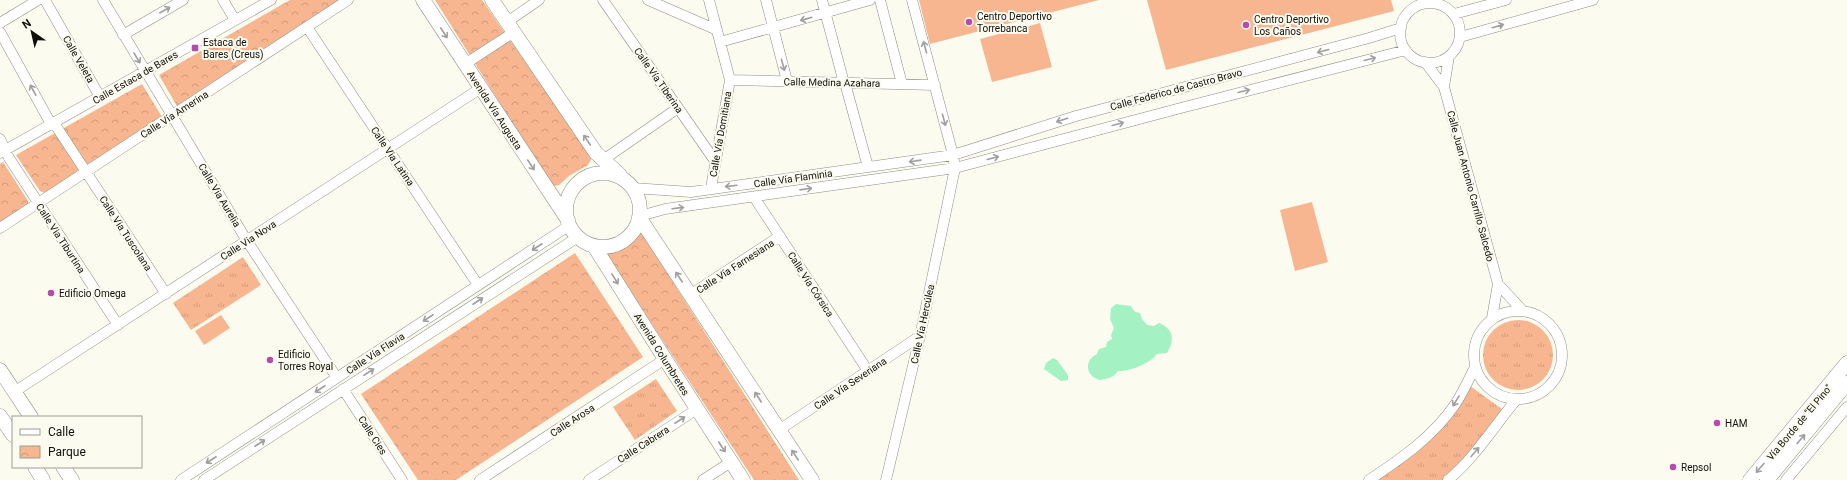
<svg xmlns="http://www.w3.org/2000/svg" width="1847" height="480" viewBox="0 0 1847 480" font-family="Roboto,sans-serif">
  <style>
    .grass { fill: url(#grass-tufts) }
    .park { fill: url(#park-crowns) }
    .pitch { fill: #f8b690 }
    .water { fill: #a4f2c4 }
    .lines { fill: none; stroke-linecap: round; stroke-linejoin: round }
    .street-casing { stroke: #8e8e84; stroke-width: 11 }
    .secondary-casing { stroke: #8e8e84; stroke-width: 15 }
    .street { stroke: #fff; stroke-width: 10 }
    .secondary { stroke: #fff; stroke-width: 14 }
    .oneway { stroke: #9f9f9d }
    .poi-dot { fill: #b64bac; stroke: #fcfbf0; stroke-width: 1.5 }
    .labels { text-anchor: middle; stroke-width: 4; stroke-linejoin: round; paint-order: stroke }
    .poi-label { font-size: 10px; fill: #0f0f0b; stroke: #fcfbf0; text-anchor: start }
    .street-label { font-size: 10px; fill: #0f0f0b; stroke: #fcfbf0 }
  </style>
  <defs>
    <pattern id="grass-tufts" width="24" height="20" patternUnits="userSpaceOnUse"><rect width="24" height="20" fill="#f8b690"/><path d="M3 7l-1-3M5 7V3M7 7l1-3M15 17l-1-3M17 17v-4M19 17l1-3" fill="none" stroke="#d39b7b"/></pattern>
    <pattern id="park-crowns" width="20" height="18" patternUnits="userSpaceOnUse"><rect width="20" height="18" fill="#f8b690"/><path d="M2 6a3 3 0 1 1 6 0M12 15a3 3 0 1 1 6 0" fill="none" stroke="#d39b7b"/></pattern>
  </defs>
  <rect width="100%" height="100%" fill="#fcfbf0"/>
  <!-- grass -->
  <path class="grass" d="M 243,257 L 261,285 L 191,330 L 173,303 Z
    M1483 355a35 35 0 1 1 70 0a35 35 0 1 1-70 0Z
    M 656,379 L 677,411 L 635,440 L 613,407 Z
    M 1466,383 L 1506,412 L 1448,480 L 1368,480 L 1433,432 Z"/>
  <!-- park -->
  <path class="park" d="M 290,0 L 342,0 L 178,108 L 159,75 Z
    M 435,0 L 482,0 L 592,158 L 588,165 L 569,176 L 559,185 L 555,186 L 551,184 Z
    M 142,84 L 162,117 L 45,193 L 40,191 L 16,155 Z
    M 3,162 L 28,201 L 28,205 L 0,223 L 0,164 Z
    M 641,232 L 799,480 L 754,480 L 621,277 L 607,254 C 622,250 631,244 641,232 Z
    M 575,253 L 643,357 L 456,480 L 418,480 L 361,394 Z"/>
  <!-- pitch -->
  <path class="pitch" d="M 919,0 L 1099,0 L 930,44 Z
    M 1147,0 L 1391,0 L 1394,11 L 1166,70 Z
    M 1040,23 L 1052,67 L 992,82 L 980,39 Z
    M 1312,202 L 1328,262 L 1295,271 L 1280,210 Z
    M 221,315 L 230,328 L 204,345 L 195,331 Z"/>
  <!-- water -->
  <path class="water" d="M 1116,304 L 1131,306 L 1135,312 L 1140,313 L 1142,319 L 1147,325 L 1154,326 L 1159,323 C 1174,329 1175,340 1167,353 L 1157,354 C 1151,363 1129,372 1118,371 C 1115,377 1107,379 1100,380 C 1085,376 1084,360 1097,354 L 1099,349 L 1106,347 L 1107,342 L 1112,339 L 1111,335 L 1114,328 L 1110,319 L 1111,308 Z
    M 1053,358 L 1057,360 L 1068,375 L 1068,380 L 1061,381 L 1044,369 L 1046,363 Z"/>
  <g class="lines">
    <!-- street casing -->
    <g class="street-casing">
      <path id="street" d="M 45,0 L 100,97
        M 103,0 L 247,241 L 337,378
        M 223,0 L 235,20
        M 603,0 L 715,161
        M 648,0 L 717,30
        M 709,0 L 730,80 L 711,188
        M 766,0 L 787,81
        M 822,0 L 844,83
        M 880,0 L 902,84
        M1400 33a30 30 0 1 1 60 0a30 30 0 1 1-60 0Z
        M 1454,14 L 1506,0
        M 507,22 L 539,0
        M 0,23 L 38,0
        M 307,27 L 478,285
        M 0,32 L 51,124
        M 123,35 L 183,0
        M 1460,37 L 1593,0
        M 720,42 L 870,0
        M 1425,62 L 1444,87 L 1498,284 L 1522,310
        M 465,64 L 514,32
        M 730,80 L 935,85
        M 845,83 L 868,167
        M 1444,87 L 1449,56
        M 54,123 L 166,294
        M 0,139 L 9,158 L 118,325
        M 0,153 L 271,0
        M 603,160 L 678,108
        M 633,188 L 691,192 L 953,155 L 1076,116 L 1369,38 L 1401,28
        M 754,197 L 868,371
        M 640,216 L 665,209 L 955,168 L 1177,109 L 1406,50
        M 0,228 L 348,0
        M 690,295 L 780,236
        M1474 355a44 44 0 1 1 88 0a44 44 0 1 1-88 0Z
        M 1492,318 L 1498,284
        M 343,389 L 402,480
        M 14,392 L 481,88
        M 779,430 L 920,336
        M 181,480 L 570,225
        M 204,480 L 578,237
        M 480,480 L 665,359
        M 589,480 L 697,409
        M 703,480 L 731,462
        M 886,480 L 920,336 L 955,168 L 953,155 L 912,0
        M 1369,480 C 1402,458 1434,436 1456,403 C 1463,392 1469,379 1475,367
        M 1448,480 C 1475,458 1494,426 1517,399
        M 1786,480 L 1847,407"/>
    </g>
    <!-- secondary casing -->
    <g class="secondary-casing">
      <path id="secondary" d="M 423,0 L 568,220
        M 492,0 L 596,153 L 620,175
        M566 210a37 37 0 1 1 74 0a37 37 0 1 1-74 0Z
        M 639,217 L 812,480
        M 594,246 L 665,359 L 743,480
        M 0,370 L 31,417
        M 0,416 L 13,435
        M 35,467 L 43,480
        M 63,467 L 72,480
        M 1750,480 L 1847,363
        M 1767,480 L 1847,383"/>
    </g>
    <!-- street -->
    <use href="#street" class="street"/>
    <!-- secondary -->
    <use href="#secondary" class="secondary"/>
  </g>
  <!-- one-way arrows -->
  <defs><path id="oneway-shaft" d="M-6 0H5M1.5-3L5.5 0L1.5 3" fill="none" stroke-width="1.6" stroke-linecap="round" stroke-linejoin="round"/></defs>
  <g class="oneway">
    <use href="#oneway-shaft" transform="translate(165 10) rotate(-30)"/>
    <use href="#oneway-shaft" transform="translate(806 19) rotate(164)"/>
    <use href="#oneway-shaft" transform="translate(1498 26) rotate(-16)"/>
    <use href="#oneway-shaft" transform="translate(444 33) rotate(57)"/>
    <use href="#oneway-shaft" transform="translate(925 47) rotate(-105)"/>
    <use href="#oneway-shaft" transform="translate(1323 51) rotate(165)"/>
    <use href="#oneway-shaft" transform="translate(137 58) rotate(59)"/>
    <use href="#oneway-shaft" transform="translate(1370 59) rotate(-14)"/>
    <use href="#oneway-shaft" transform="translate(783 65) rotate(75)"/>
    <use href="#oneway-shaft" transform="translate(33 90) rotate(-119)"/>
    <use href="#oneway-shaft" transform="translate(1244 91) rotate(-14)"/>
    <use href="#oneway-shaft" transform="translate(944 120) rotate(75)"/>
    <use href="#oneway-shaft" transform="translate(1062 120) rotate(162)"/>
    <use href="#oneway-shaft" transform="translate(1118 124) rotate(-15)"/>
    <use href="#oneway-shaft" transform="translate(587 140) rotate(-124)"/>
    <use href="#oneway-shaft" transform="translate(993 158) rotate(-15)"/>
    <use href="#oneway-shaft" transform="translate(915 161) rotate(172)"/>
    <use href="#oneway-shaft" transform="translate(531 165) rotate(57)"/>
    <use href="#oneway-shaft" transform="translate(731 186) rotate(173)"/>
    <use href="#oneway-shaft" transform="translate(806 189) rotate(-8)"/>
    <use href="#oneway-shaft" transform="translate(678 208) rotate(-7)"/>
    <use href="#oneway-shaft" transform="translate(537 247) rotate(147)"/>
    <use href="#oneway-shaft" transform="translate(679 277) rotate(-123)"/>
    <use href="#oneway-shaft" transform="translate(615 279) rotate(58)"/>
    <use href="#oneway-shaft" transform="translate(478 301) rotate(-33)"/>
    <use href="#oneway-shaft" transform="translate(428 318) rotate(147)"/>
    <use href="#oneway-shaft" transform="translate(369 372) rotate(-33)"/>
    <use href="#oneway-shaft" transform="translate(320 389) rotate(147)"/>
    <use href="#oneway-shaft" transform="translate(758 397) rotate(-123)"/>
    <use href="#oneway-shaft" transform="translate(1456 401) rotate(122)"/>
    <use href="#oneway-shaft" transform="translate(680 420) rotate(-33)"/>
    <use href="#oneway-shaft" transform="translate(1801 439) rotate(-50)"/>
    <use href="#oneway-shaft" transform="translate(260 443) rotate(-33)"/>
    <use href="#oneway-shaft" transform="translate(722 447) rotate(57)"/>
    <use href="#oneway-shaft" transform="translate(1475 452) rotate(-49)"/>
    <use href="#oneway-shaft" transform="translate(795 455) rotate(-123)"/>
    <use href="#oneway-shaft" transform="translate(211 460) rotate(147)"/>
    <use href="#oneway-shaft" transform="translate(1760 468) rotate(130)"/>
  </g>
  <!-- markers -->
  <g class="poi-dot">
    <circle cx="969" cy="22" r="4"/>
    <circle cx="1246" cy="25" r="4"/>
    <rect x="191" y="44" width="8" height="8" rx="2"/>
    <circle cx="51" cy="293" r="4"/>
    <circle cx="270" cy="360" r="4"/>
    <circle cx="1717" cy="423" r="4"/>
    <circle cx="1673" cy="467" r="4"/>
  </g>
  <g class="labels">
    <!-- poi labels -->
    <g class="poi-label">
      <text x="977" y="20">Centro Deportivo<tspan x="977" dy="12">Torrebanca</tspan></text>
      <text x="1254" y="23">Centro Deportivo<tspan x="1254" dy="12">Los Caños</tspan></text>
      <text x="203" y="46">Estaca de<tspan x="203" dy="12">Bares (Creus)</tspan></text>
      <text x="59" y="297">Edificio Omega</text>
      <text x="278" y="358">Edificio<tspan x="278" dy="12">Torres Royal</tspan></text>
      <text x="1725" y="427">HAM</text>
      <text x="1681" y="471">Repsol</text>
    </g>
    <!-- street labels -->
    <g class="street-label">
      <text transform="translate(79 59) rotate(60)" y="4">Calle Veleta</text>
      <text transform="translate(135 77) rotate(-30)" y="4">Calle Estaca de Bares</text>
      <text transform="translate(659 80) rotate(55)" y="4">Calle Vía Tiberina</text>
      <text transform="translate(832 82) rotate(1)" y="4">Calle Medina Azahara</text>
      <text transform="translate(1176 89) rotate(-15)" y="4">Calle Federico de Castro Bravo</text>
      <text transform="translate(495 110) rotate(57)" y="4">Avenida Vía Augusta</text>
      <text transform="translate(174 114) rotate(-33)" y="4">Calle Vía Amerina</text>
      <text transform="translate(720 134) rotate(-80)" y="4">Calle Vía Domitiana</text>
      <text transform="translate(393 156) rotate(56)" y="4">Calle Via Latina</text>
      <text transform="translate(793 178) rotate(-8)" y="4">Calle Vía Flaminia</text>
      <text transform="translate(1471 186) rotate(75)" y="4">Calle Juan Antonio Carrillo Salcedo</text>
      <text transform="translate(220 195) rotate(59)" y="4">Calle Via Aurelia</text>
      <text transform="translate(126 233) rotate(57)" y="4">Calle Via Tuscolana</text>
      <text transform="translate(61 238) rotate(57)" y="4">Calle Via Tiburtina</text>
      <text transform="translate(248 240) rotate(-33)" y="4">Calle Via Nova</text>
      <text transform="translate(735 266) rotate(-33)" y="4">Calle Vía Farnesiana</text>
      <text transform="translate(811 284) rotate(57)" y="4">Calle Vía Córsica</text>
      <text transform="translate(922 324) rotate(-78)" y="4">Calle Vía Hercúlea</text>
      <text transform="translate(375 353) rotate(-33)" y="4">Calle Vía Flavia</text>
      <text transform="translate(662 354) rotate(58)" y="4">Avenida Columbretes</text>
      <text transform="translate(850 383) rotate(-34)" y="4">Calle Vía Severiana</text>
      <text transform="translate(572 420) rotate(-33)" y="4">Calle Arosa</text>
      <text transform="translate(1799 422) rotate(-50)" y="4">Vía Borde de "El Pino"</text>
      <text transform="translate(373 435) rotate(57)" y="4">Calle Cies</text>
      <text transform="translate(643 444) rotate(-33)" y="4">Calle Cabrera</text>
    </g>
  </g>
  <!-- legend -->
  <rect x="12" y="416" width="130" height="52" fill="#fcfbf0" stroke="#9d9d94"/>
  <rect x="20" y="429" width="20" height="6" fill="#ffffff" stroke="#9d9d94"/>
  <text x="48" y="436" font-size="12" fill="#0f0f0b">Calle</text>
  <rect x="20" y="446" width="20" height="12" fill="url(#park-crowns)" stroke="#9d9d94"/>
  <text x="48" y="456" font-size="12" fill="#0f0f0b">Parque</text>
  <!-- north arrow -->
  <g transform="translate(32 32) rotate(326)" stroke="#fcfbf0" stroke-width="3" paint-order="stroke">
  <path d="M0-3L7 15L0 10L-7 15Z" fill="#0f0f0b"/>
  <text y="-6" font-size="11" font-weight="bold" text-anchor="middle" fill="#0f0f0b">N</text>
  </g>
</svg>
